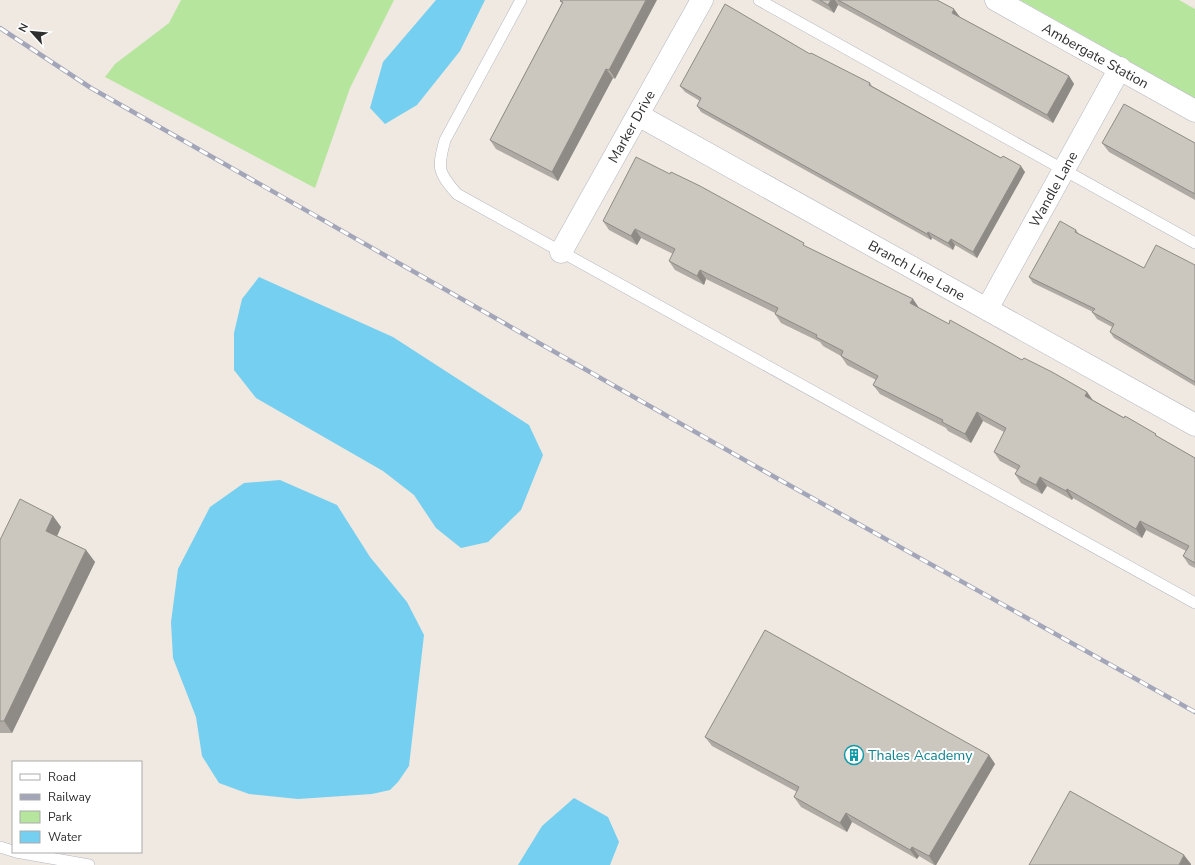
<svg xmlns="http://www.w3.org/2000/svg" width="1195" height="865" viewBox="0 0 1195 865" font-family="'Nunito Sans',sans-serif">
  <style>
    .green { fill: #b6e59e }
    .water { fill: #75cff0 }
    .lines { fill: none; stroke-linecap: round; stroke-linejoin: round }
    .service-casing { stroke: #b4b7c1; stroke-width: 12 }
    .minor-casing { stroke: #b4b7c1; stroke-width: 23 }
    .service { stroke: #fff; stroke-width: 11 }
    .minor { stroke: #fff; stroke-width: 22 }
    .rail-casing { stroke: #a3a6b8; stroke-width: 4.5 }
    .rail { stroke: #fff; stroke-width: 3; stroke-dasharray: 9; stroke-linecap: butt }
    .wall { fill: #afaba4 }
    .shaded-wall { fill: #8e8b86 }
    .building { fill: #cbc7bf; stroke: #8e8b86 }
    .labels { text-anchor: middle; stroke-width: 4; stroke-linejoin: round; paint-order: stroke }
    .street-label { font-size: 14px; fill: #2e2e2e; stroke: #fff }
    .culture-label { font-size: 14px; fill: #0d838f; stroke: #fff; text-anchor: start }
  </style>
  <rect width="100%" height="100%" fill="#efe9e1"/>
  <!-- green -->
  <path class="green" d="M 181,0 L 394,0 L 350,88 L 315,188 L 105,77 L 115,64 L 169,23 Z
    M 1020,0 L 1179,0 L 1195,9 L 1195,98 Z"/>
  <!-- water -->
  <path class="water" d="M 436,0 L 485,0 L 460,51 L 417,105 L 385,124 L 370,108 L 383,62 Z
    M 259,277 L 393,337 L 529,425 L 543,455 L 521,510 L 488,542 L 461,548 L 436,528 L 414,495 L 383,471 L 256,398 L 234,370 L 234,333 L 242,299 Z
    M 280,480 L 337,505 L 370,557 L 407,602 L 424,635 L 409,766 L 398,782 L 390,790 L 372,794 L 298,799 L 249,794 L 219,783 L 202,756 L 196,717 L 173,658 L 171,622 L 178,569 L 210,507 L 244,483 Z
    M 574,798 L 608,817 L 619,842 L 610,865 L 518,865 L 542,826 Z"/>
  <g class="lines">
    <!-- service casing -->
    <g class="service-casing">
      <path id="service" d="M 521,0 L 445,140 C 437,169 438,172 457,194 L 1195,603
        M 759,0 L 1195,243
        M 0,847 L 13,851
        M 16,852 L 89,865"/>
    </g>
    <!-- minor casing -->
    <g class="minor-casing">
      <g id="minor">
        <path id="s1" d="M 996,0 L 1195,111"/>
        <path id="s2" d="M 638,115 L 1195,425"/>
        <path id="s3" d="M 561,252 L 702,0"/>
        <path id="s4" d="M 987,309 L 1120,68"/>
      </g>
    </g>
    <!-- service -->
    <use href="#service" class="service"/>
    <!-- minor -->
    <use href="#minor" class="minor"/>
    <!-- rail casing -->
    <g class="rail-casing">
      <path id="rail" d="M 0,28 L 91,88 L 764,471 L 1195,712"/>
    </g>
    <!-- rail -->
    <use href="#rail" class="rail"/>
  </g>
  <!-- wall -->
  <path class="wall" d="M 561,0 L 615,79 L 613,78 L 558,181 L 496,149 L 490,140 L 562,3 L 560,1 Z
    M 811,0 L 937,0 L 960,17 L 1069,76 L 1074,84 L 1053,123 L 838,5 L 834,13 Z
    M 810,54 L 870,83 L 872,86 L 1025,172 L 977,258 L 955,245 L 953,250 L 932,238 L 931,240 L 701,112 L 697,106 L 700,101 L 685,92 L 680,86 Z
    M 1102,143 L 1195,143 L 1195,200 L 1109,152 Z
    M 603,221 L 807,247 L 913,299 L 919,308 L 949,324 L 1087,392 L 1093,400 L 1195,458 L 1195,568 L 1189,565 L 1183,556 L 1186,551 L 1146,530 L 1142,538 L 1073,498 L 1072,500 L 1047,486 L 1042,494 L 1021,483 L 1015,474 L 1017,470 L 1000,461 L 994,452 L 1004,432 L 983,421 L 971,443 L 948,431 L 946,428 L 880,394 L 873,385 L 876,380 L 847,365 L 841,356 L 823,346 L 820,342 L 781,323 L 775,314 L 775,313 L 706,279 L 704,285 L 675,270 L 669,261 L 673,254 L 641,238 L 637,245 L 609,230 Z
    M 1076,230 L 1079,234 L 1144,268 L 1195,265 L 1195,386 L 1114,338 L 1110,332 L 1112,327 L 1097,319 L 1092,312 L 1093,312 L 1033,283 L 1029,277 Z
    M 53,516 L 61,527 L 57,536 L 86,550 L 95,562 L 12,733 L 0,733 L 0,540 Z
    M 705,737 L 989,755 L 995,764 L 936,865 L 934,865 L 919,856 L 917,859 L 852,822 L 847,832 L 801,807 L 794,797 L 797,792 L 712,746 Z"/>
  <!-- shaded-wall -->
  <path class="shaded-wall" d="M 646,0 L 657,0 L 615,79 L 609,70 Z
    M 831,0 L 835,0 L 838,5 L 834,13 L 828,5 Z
    M 954,9 L 960,17 L 952,13 Z
    M 606,69 L 613,78 L 558,181 L 552,172 Z
    M 1069,76 L 1074,84 L 1053,123 L 1047,115 Z
    M 1021,166 L 1025,172 L 977,258 L 973,252 Z
    M 635,229 L 641,238 L 637,245 L 631,236 Z
    M 928,232 L 932,238 L 931,240 L 927,234 Z
    M 951,239 L 955,245 L 953,250 L 948,243 Z
    M 700,270 L 706,279 L 704,285 L 697,276 Z
    M 913,299 L 919,308 L 910,303 Z
    M 1087,392 L 1093,401 L 1085,396 Z
    M 977,412 L 983,421 L 971,443 L 965,434 Z
    M 1040,477 L 1047,486 L 1042,494 L 1036,485 Z
    M 1067,489 L 1073,498 L 1072,500 L 1066,491 Z
    M 53,516 L 61,527 L 54,543 L 46,531 Z
    M 1140,521 L 1146,530 L 1142,538 L 1136,529 Z
    M 86,550 L 95,562 L 12,733 L 4,721 Z
    M 989,755 L 995,764 L 936,865 L 935,865 L 929,856 Z
    M 846,813 L 852,822 L 847,832 L 840,823 Z
    M 912,847 L 919,856 L 917,859 L 910,850 Z
    M 1184,855 L 1191,864 L 1191,865 L 1179,865 Z"/>
  <!-- building -->
  <path class="building" d="M 561,0 L 646,0 L 609,70 L 606,69 L 552,172 L 490,140 L 563,2 L 560,1 Z
    M 820,0 L 831,0 L 828,5 Z
    M 838,0 L 937,0 L 954,9 L 952,13 L 1069,76 L 1047,115 Z
    M 725,4 L 810,54 L 811,53 L 870,83 L 869,85 L 1001,158 L 1003,156 L 1021,166 L 973,252 L 951,239 L 948,243 L 928,232 L 927,234 L 697,106 L 701,98 L 680,86 Z
    M 1124,104 L 1195,143 L 1195,194 L 1102,143 Z
    M 636,157 L 670,174 L 671,172 L 700,186 L 804,243 L 803,245 L 913,299 L 910,303 L 949,324 L 950,320 L 1022,360 L 1024,358 L 1052,372 L 1087,392 L 1085,396 L 1124,418 L 1125,416 L 1156,434 L 1155,435 L 1195,458 L 1195,563 L 1183,556 L 1189,546 L 1140,521 L 1136,529 L 1067,489 L 1066,491 L 1040,477 L 1036,485 L 1015,474 L 1020,466 L 994,452 L 1006,428 L 977,412 L 965,434 L 942,422 L 943,420 L 873,385 L 878,376 L 841,356 L 843,351 L 816,337 L 817,335 L 775,314 L 778,308 L 700,270 L 697,276 L 669,261 L 675,249 L 635,229 L 631,236 L 603,221 Z
    M 1060,221 L 1076,230 L 1075,232 L 1144,268 L 1156,245 L 1195,265 L 1195,382 L 1110,332 L 1114,324 L 1092,312 L 1095,309 L 1029,277 Z
    M 20,499 L 53,516 L 46,531 L 86,550 L 4,721 L 0,721 L 0,540 Z
    M 765,630 L 989,755 L 929,856 L 912,847 L 910,850 L 846,813 L 840,823 L 794,797 L 799,787 L 705,737 Z
    M 1070,791 L 1184,855 L 1179,865 L 1029,865 Z"/>
  <!-- icons -->
  <defs>
    <g id="building-ring" transform="scale(1)"><circle r="9.5" fill="#fff" stroke="#0f9aa8" stroke-width="1.5"/><path d="M-4-6H4V6H1V3H-1V6H-4ZM-2.5-4.3h1.7v1.8h-1.7ZM.8-4.3h1.7v1.8H.8ZM-2.5-1h1.7V.8h-1.7ZM.8-1h1.7V.8H.8Z" fill="#0f9aa8"/></g>
  </defs>
  <g fill-rule="evenodd">
    <use href="#building-ring" x="854" y="755"/>
  </g>
  <g class="labels">
    <!-- street labels -->
    <g class="street-label">
      <text dy="5" stroke="none"><textPath href="#s1" startOffset="114">Ambergate Station</textPath></text>
      <text dy="5" stroke="none"><textPath href="#s3" startOffset="144">Marker Drive</textPath></text>
      <text dy="5" stroke="none"><textPath href="#s4" startOffset="137">Wandle Lane</textPath></text>
      <text dy="5" stroke="none"><textPath href="#s2" startOffset="319">Branch Line Lane</textPath></text>
    </g>
    <!-- culture labels -->
    <g class="culture-label">
      <text x="868" y="760">Thales Academy</text>
    </g>
  </g>
  <!-- legend -->
  <rect x="12" y="761" width="130" height="92" fill="#ffffff" stroke="#ababab"/>
  <rect x="20" y="774" width="20" height="6" fill="#ffffff" stroke="#ababab"/>
  <text x="48" y="781" font-size="12" fill="#2e2e2e">Road</text>
  <rect x="20" y="794" width="20" height="6" fill="#a3a6b8" stroke="#ababab"/>
  <text x="48" y="801" font-size="12" fill="#2e2e2e">Railway</text>
  <rect x="20" y="811" width="20" height="12" fill="#b6e59e" stroke="#ababab"/>
  <text x="48" y="821" font-size="12" fill="#2e2e2e">Park</text>
  <rect x="20" y="831" width="20" height="12" fill="#75cff0" stroke="#ababab"/>
  <text x="48" y="841" font-size="12" fill="#2e2e2e">Water</text>
  <!-- north arrow -->
  <g transform="translate(32 32) rotate(297)" stroke="#ffffff" stroke-width="3" paint-order="stroke">
  <path d="M0-3L7 15L0 10L-7 15Z" fill="#2e2e2e"/>
  <text y="-6" font-size="11" font-weight="bold" text-anchor="middle" fill="#2e2e2e">N</text>
  </g>
</svg>
